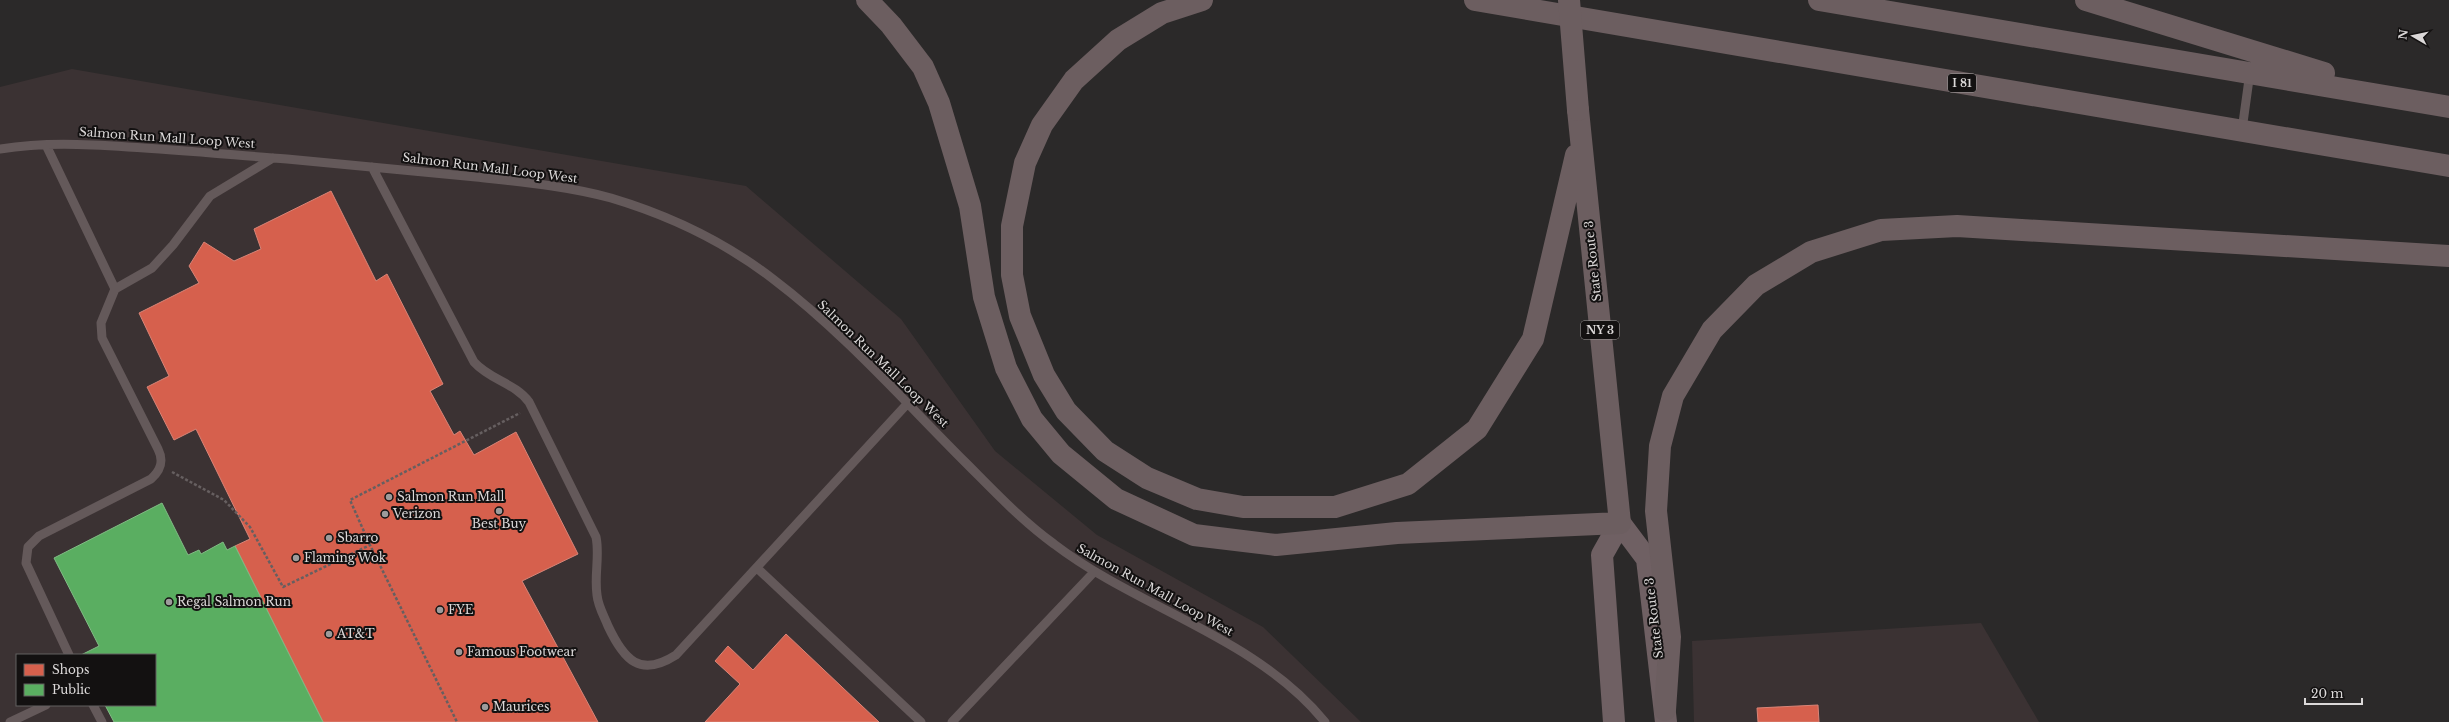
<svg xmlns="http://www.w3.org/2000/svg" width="2449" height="722" viewBox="0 0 2449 722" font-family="'Libre Baskerville',serif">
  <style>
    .built { fill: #3b3233; fill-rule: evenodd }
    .shops { fill: #d6604d; stroke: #d88477 }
    .public { fill: #5aae61; stroke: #81bb85 }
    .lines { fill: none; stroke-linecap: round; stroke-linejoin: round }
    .path { stroke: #665f60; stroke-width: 2.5; stroke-dasharray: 3 2; stroke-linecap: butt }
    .lane { stroke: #64595a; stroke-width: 9 }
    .primary { stroke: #6f6063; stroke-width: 22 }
    .highway { stroke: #6c5e60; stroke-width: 22 }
    .highway-bridge { stroke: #6c5e60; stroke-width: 22 }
    .poi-dot { fill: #9d9b9b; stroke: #131111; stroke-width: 1.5 }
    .labels { text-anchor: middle; stroke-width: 4; stroke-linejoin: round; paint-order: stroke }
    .shield { fill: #131111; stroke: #9f9c9c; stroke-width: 1 }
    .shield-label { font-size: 11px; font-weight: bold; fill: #dbd8d8 }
    .street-label { font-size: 12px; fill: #dbd8d8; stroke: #131111 }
    .poi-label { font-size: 12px; fill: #dbd8d8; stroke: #131111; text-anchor: start }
  </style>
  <rect width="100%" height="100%" fill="#2b2929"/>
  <!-- built -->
  <path class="built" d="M 72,69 L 746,186 L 901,319 L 995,451 L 1097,535 L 1263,627 L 1361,722 L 0,722 L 0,87 ZM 17,655 L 155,655 L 155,705 L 17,705 Z
    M 1981,623 L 2039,722 L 1694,722 L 1692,641 Z"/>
  <!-- shops -->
  <path class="shops" d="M 331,191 L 376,281 L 387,274 L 443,384 L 430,391 L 454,435 L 460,431 L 474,455 L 516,432 L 578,554 L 522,581 L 598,722 L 323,722 L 235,546 L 250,539 L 196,429 L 174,440 L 147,387 L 169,376 L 139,313 L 199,283 L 189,266 L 204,242 L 234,261 L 261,249 L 254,229 Z
    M 786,634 L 879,722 L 705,722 L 740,684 L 715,661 L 728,646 L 753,670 Z
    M 1818,705 L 1819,722 L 1758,722 L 1757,708 Z"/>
  <!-- public -->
  <path class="public" d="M 162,503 L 188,555 L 199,550 L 201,554 L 223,542 L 227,550 L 235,546 L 323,722 L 114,722 L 105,705 L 155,705 L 155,655 L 81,655 L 99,646 L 54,558 Z"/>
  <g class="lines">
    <!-- path -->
    <path class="path" d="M 172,472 L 224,500 L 250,527 L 283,587 L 370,545 L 457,722
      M 370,545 L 350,500 L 520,413"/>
    <!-- lane -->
    <path class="lane" d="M 2242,130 L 2250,72
      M 46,145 L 115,289
      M 0,149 C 43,142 85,144 128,147 C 181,150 234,155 287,159 C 350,165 413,171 476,177 C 521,182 567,186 611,198 C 668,215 725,242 773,279 C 843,332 903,400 965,462 C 994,491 1021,520 1054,544 C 1139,609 1256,637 1325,722
      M 372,167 L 474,362 C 490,380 515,383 529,402 L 596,537 C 600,556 594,575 597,595 C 598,606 604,616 608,626 C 624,660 640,678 676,655 L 907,404
      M 757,568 L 921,722
      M 69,655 L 26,563 L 28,547 L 39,536 L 151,479 C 161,470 164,461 158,449 L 102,338 L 101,323 L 115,289 L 152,268 L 173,245 L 210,196 L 273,158
      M 93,705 L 102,722
      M 10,722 L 46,705
      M 952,722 L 1094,572"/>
    <!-- primary -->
    <path class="primary" d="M 1614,722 L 1602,555 L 1620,523 L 1647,559 L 1666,722"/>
    <!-- highway -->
    <path class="highway" d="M 867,0 L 891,25 L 923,67 L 939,103 L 970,206 L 984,297 L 1006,368 L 1032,419 L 1061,454 L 1116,499 L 1194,535 L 1276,545 L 1397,533 L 1620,523 L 1578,110
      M 1202,0 L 1162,13 L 1118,40 L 1074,80 L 1042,125 L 1025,163 L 1012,226 L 1012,275 L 1020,316 L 1044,375 L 1066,411 L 1105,451 L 1147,478 L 1197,499 L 1243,507 L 1335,507 L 1408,484 L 1477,429 L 1533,339 L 1576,155
      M 1475,0 L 2449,166
      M 1819,0 L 2449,107
      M 2086,0 L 2324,73
      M 1665,710 L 1670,637 L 1656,511 L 1660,446 L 1673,396 L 1712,330 L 1756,285 L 1811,252 L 1881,230 L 1957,226 L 2449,256"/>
    <!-- highway-bridge -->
    <path class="highway-bridge" d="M 1569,0 L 1578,110"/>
  </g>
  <!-- markers -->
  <g class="poi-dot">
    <circle cx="389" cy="497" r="4"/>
    <circle cx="499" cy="511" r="4"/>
    <circle cx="385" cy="514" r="4"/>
    <circle cx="329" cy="538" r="4"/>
    <circle cx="296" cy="558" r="4"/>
    <circle cx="169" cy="602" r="4"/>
    <circle cx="440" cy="610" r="4"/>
    <circle cx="329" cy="634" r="4"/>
    <circle cx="459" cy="652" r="4"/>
    <circle cx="485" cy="707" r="4"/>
  </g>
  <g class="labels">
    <!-- shield labels -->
    <g class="shield">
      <rect x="1948" y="74" width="28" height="18" rx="3"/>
      <rect x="1581" y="321" width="38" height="18" rx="3"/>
    </g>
    <g class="shield-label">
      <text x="1962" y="87">I 81</text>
      <text x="1600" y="334">NY 3</text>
    </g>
    <!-- street labels -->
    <g class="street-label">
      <text transform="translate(167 138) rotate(4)" y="4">Salmon Run Mall Loop West</text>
      <text transform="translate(490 168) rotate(7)" y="4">Salmon Run Mall Loop West</text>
      <text transform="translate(1593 261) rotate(-96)" y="4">State Route 3</text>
      <text transform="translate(883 364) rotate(44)" y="4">Salmon Run Mall Loop West</text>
      <text transform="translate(1155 590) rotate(29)" y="4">Salmon Run Mall Loop West</text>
      <text transform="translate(1654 618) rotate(-97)" y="4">State Route 3</text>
    </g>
    <!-- poi labels -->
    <g class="poi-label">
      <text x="397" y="501">Salmon Run Mall</text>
      <text x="393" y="518">Verizon</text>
      <text x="499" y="528" text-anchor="middle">Best Buy</text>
      <text x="337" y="542">Sbarro</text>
      <text x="304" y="562">Flaming Wok</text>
      <text x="177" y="606">Regal Salmon Run</text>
      <text x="448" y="614">FYE</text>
      <text x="337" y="638">AT&amp;T</text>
      <text x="467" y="656">Famous Footwear</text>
      <text x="493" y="711">Maurices</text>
    </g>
  </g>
  <!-- legend -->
  <rect x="16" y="654" width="140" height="52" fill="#131111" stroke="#636161"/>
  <rect x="24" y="664" width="20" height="12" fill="#d6604d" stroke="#636161"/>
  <text x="52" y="674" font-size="12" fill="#dbd8d8">Shops</text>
  <rect x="24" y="684" width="20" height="12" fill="#5aae61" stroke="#636161"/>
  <text x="52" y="694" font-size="12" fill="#dbd8d8">Public</text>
  <!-- north arrow -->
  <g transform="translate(2413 36) rotate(279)" stroke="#131111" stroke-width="3" paint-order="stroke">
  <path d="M0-3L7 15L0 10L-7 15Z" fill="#dbd8d8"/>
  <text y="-6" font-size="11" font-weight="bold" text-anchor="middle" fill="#dbd8d8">N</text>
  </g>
  <!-- scale -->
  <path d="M2305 698v6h57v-6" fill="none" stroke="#dbd8d8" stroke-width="2"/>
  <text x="2311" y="698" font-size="12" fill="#dbd8d8" stroke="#131111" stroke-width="3" paint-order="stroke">20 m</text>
</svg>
